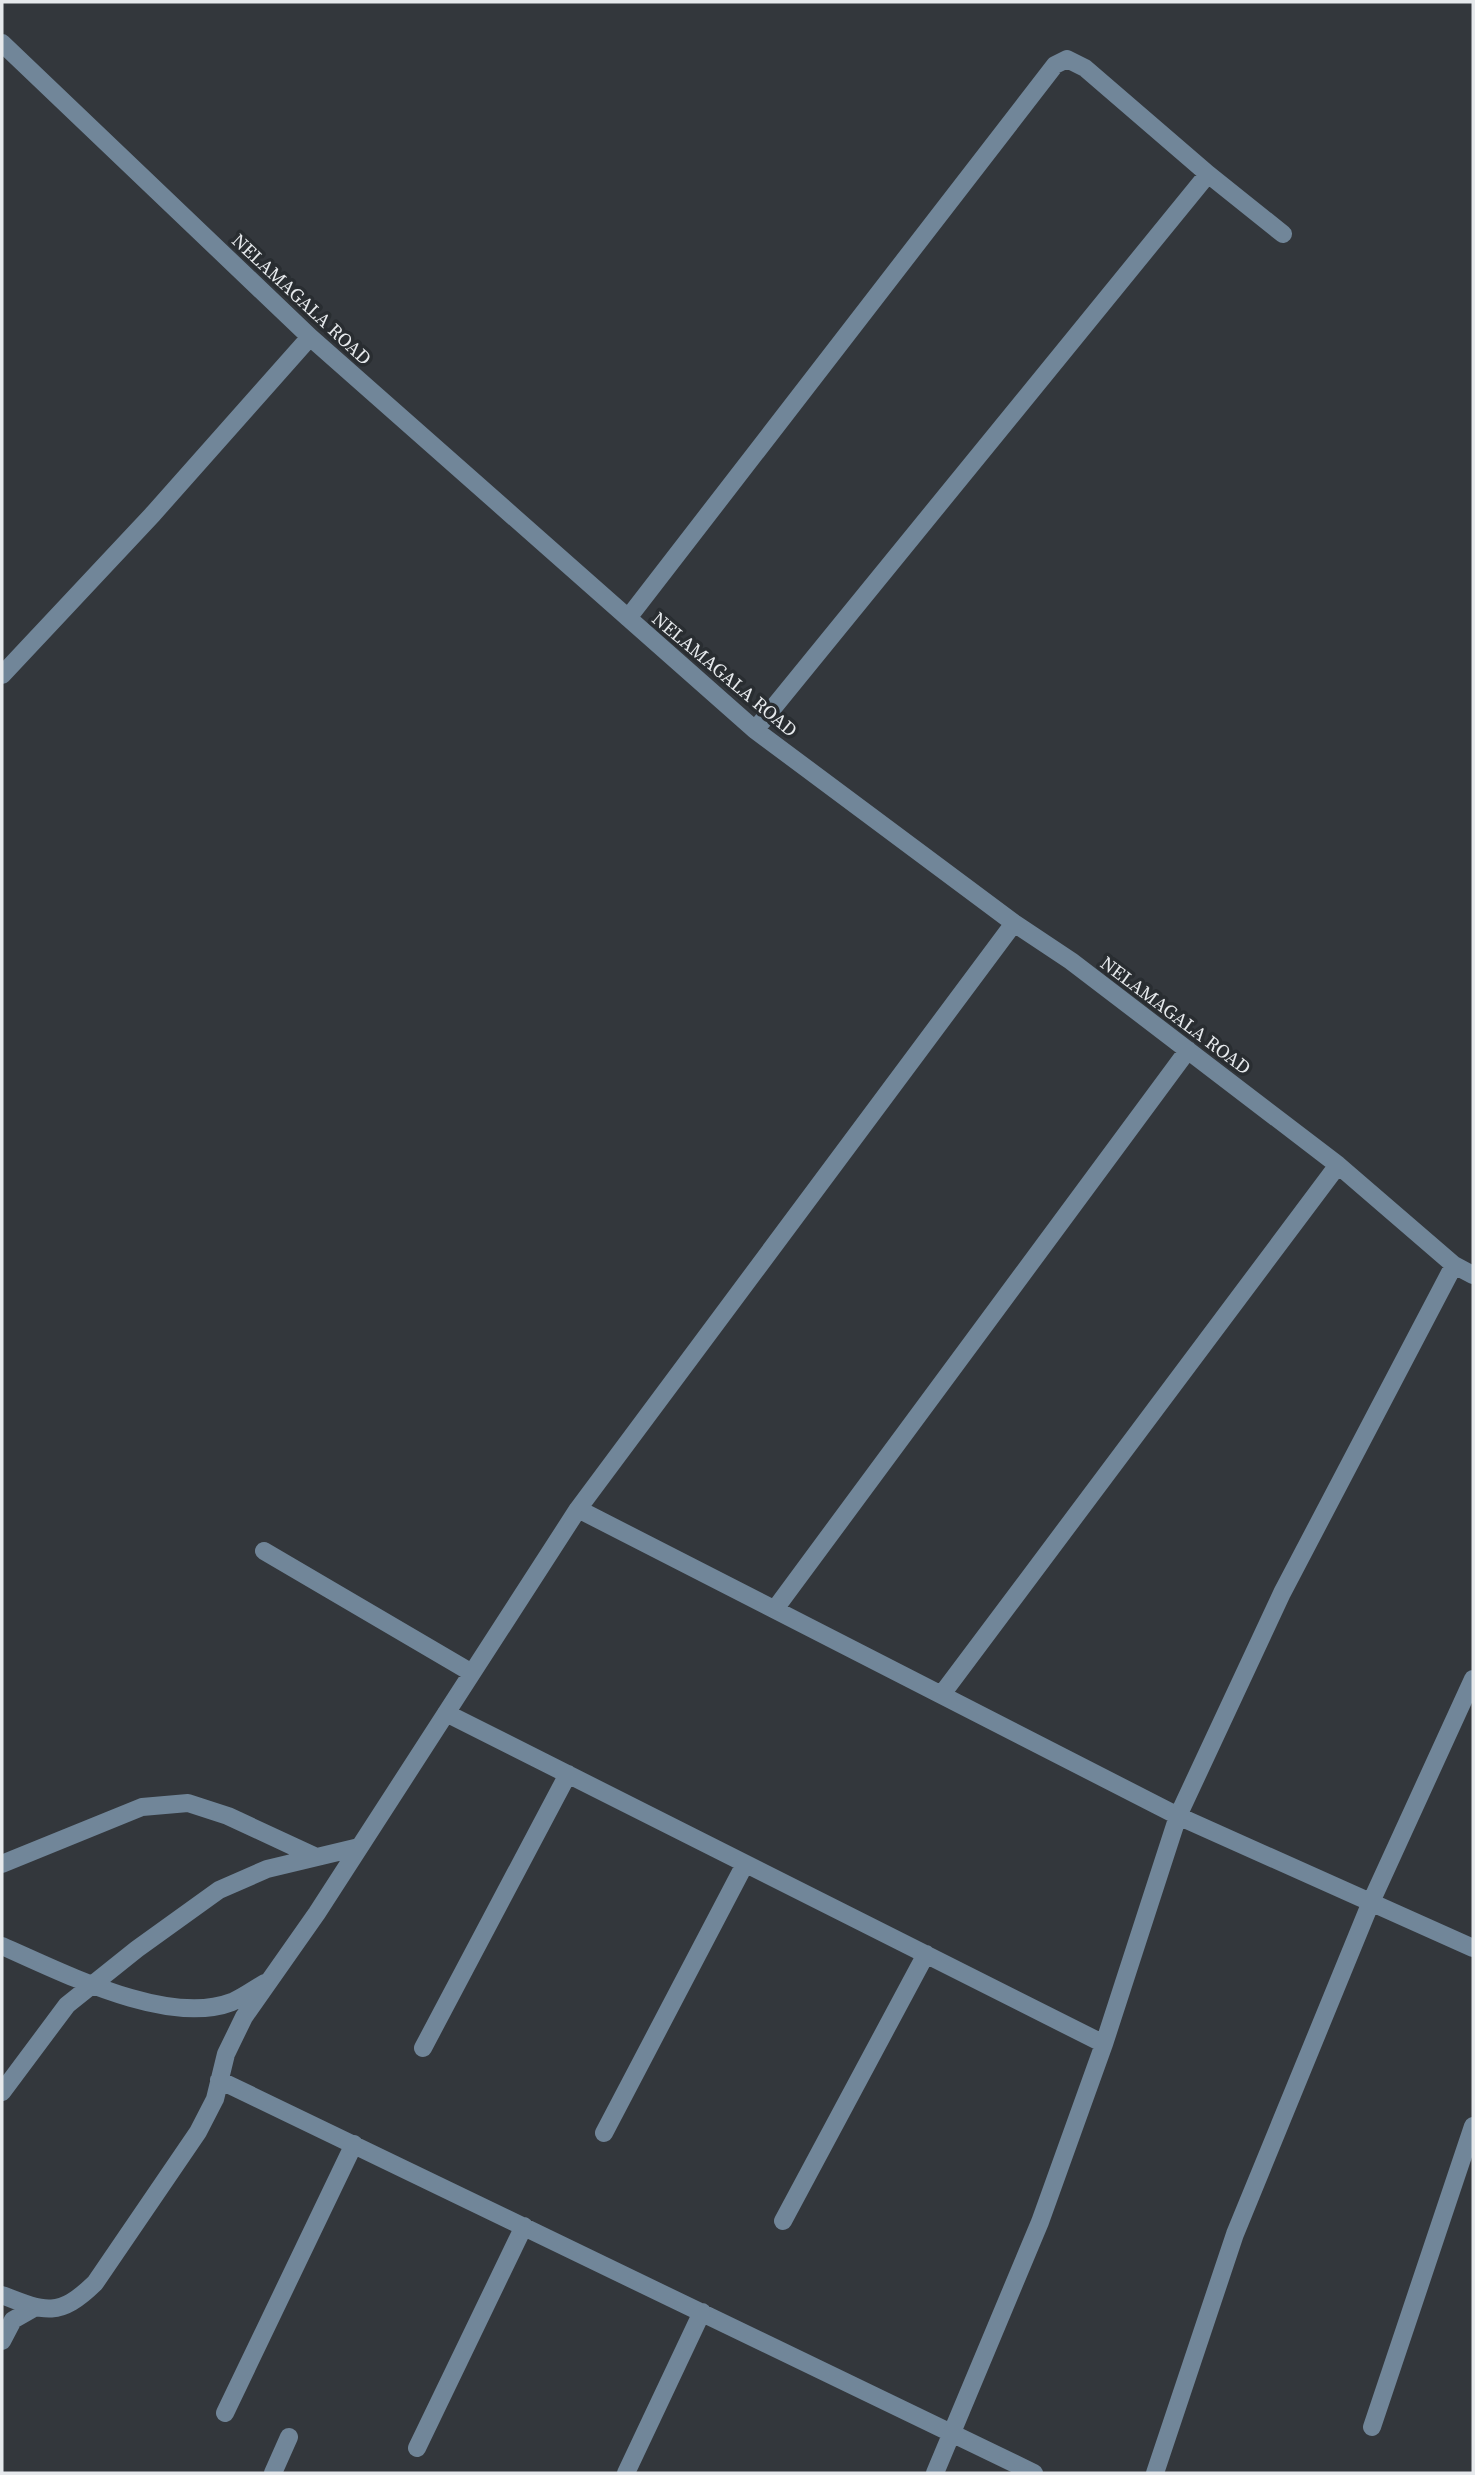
<svg xmlns="http://www.w3.org/2000/svg" width="1475" height="2475" viewBox="0 0 1475 2475" font-family="'Source Serif 4',serif">
  <style>
    .lines { fill: none; stroke-linecap: round; stroke-linejoin: round }
    .minor { stroke: #718699; stroke-width: 18 }
    .labels { text-anchor: middle; stroke-width: 7; stroke-linejoin: round; paint-order: stroke }
    .street-label { font-size: 19px; fill: #e6e9ec; stroke: #292d31 }
  </style>
  <rect width="100%" height="100%" fill="#33373c"/>
  <g class="lines">
    <!-- minor -->
    <path class="minor" d="M 2,43 L 310,337 L 755,730 L 1014,923 L 1071,961 L 1338,1165 L 1454,1265 L 1473,1275
      M 628,618 L 1055,65 L 1067,59 L 1085,68 L 1208,174 L 1283,234
      M 2,675 L 153,514 L 310,337
      M 755,730 L 1208,174
      M 578,1509 L 1178,1816 L 1473,1948
      M 264,1551 L 472,1673
      M 775,1609 L 1188,1050
      M 942,1694 L 1338,1165
      M 446,1713 L 1104,2044
      M 2,1864 L 142,1807 L 188,1803 L 228,1816 L 314,1856
      M 2,1946 C 62,1972 167,2027 232,2002 C 244,1997 254,1989 265,1983
      M 423,2048 L 568,1774
      M 219,2080 L 1034,2473
      M 2,2092 L 67,2005 L 137,1949 L 219,1890 L 267,1869 L 359,1847
      M 604,2133 L 745,1864
      M 783,2221 L 926,1954
      M 2,2295 C 45,2312 59,2318 95,2283 L 198,2132 L 215,2099 L 226,2054 L 244,2017 L 317,1913 L 578,1509 L 1014,923
      M 2,2341 L 13,2320 L 34,2308
      M 225,2413 L 354,2144
      M 1372,2427 L 1473,2126
      M 417,2448 L 524,2226
      M 273,2473 L 289,2437
      M 626,2473 L 702,2312
      M 935,2473 L 1040,2222 L 1104,2044 L 1178,1816 L 1282,1593 L 1454,1265
      M 1155,2473 L 1235,2234 L 1371,1902 L 1473,1679"/>
  </g>
  <g class="labels">
    <!-- street labels -->
    <g class="street-label">
      <text transform="translate(302 299) rotate(43)" y="7">NELAMAGALA ROAD</text>
      <text transform="translate(725 674) rotate(40)" y="7">NELAMAGALA ROAD</text>
      <text transform="translate(1176 1015) rotate(37)" y="7">NELAMAGALA ROAD</text>
    </g>
  </g>
  <!-- border -->
  <rect width="1475" height="2475" fill="none" stroke="#e6e9ec" stroke-width="7"/>
</svg>
